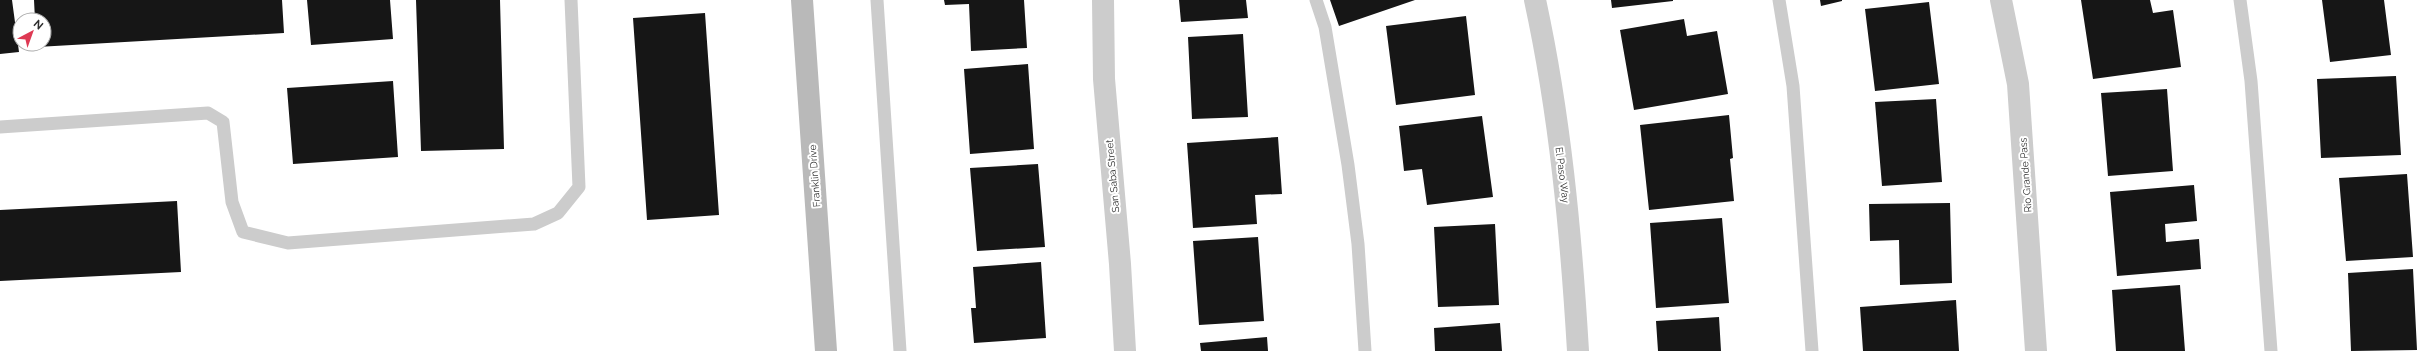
<svg xmlns="http://www.w3.org/2000/svg" width="2422" height="351" viewBox="0 0 2422 351" font-family="Raleway,sans-serif">
  <style>
    .building { fill: #161616 }
    .lines { fill: none; stroke-linecap: round; stroke-linejoin: round }
    .lane { stroke: #ccc; stroke-width: 13 }
    .street { stroke: #ccc; stroke-width: 22 }
    .secondary { stroke: #b9b9b9; stroke-width: 22 }
    .labels { text-anchor: middle; stroke-width: 4; stroke-linejoin: round; paint-order: stroke }
    .street-label { font-size: 10px; fill: #2f2f2f; stroke: #fff }
  </style>
  <rect width="100%" height="100%" fill="#fff"/>
  <!-- building -->
  <path class="building" d="M 0,0 L 12,0 L 19,52 L 0,54 Z
    M 34,0 L 282,0 L 284,33 L 37,47 L 37,44 L 44,44 L 44,20 L 35,20 Z
    M 307,0 L 390,0 L 393,39 L 311,45 Z
    M 416,0 L 500,0 L 504,149 L 421,151 Z
    M 944,0 L 1024,0 L 1027,48 L 971,51 L 969,4 L 945,5 Z
    M 1179,0 L 1246,0 L 1248,18 L 1181,22 Z
    M 1330,0 L 1415,0 L 1339,26 Z
    M 1611,0 L 1673,0 L 1673,1 L 1612,8 Z
    M 1820,0 L 1842,0 L 1842,1 L 1821,6 Z
    M 2081,0 L 2150,0 L 2153,13 L 2173,10 L 2181,67 L 2093,79 Z
    M 2322,0 L 2384,0 L 2391,55 L 2330,62 Z
    M 1929,2 L 1939,84 L 1875,91 L 1865,9 Z
    M 705,13 L 719,215 L 647,220 L 633,18 Z
    M 1466,16 L 1475,95 L 1396,105 L 1386,26 Z
    M 1684,19 L 1687,36 L 1717,31 L 1728,94 L 1634,110 L 1620,30 Z
    M 1243,34 L 1248,117 L 1192,119 L 1188,37 Z
    M 1028,64 L 1034,149 L 970,154 L 964,69 Z
    M 2396,76 L 2401,155 L 2321,158 L 2317,79 Z
    M 393,81 L 398,157 L 293,164 L 287,88 Z
    M 2167,89 L 2173,171 L 2108,176 L 2101,93 Z
    M 1936,99 L 1942,182 L 1882,186 L 1875,102 Z
    M 1729,115 L 1733,158 L 1730,159 L 1734,201 L 1649,210 L 1640,125 Z
    M 1482,116 L 1493,197 L 1427,205 L 1422,169 L 1404,171 L 1399,126 Z
    M 1278,137 L 1282,194 L 1255,195 L 1257,224 L 1193,228 L 1187,143 Z
    M 1038,164 L 1045,247 L 977,251 L 970,168 Z
    M 2407,174 L 2413,257 L 2346,261 L 2339,178 Z
    M 2194,185 L 2197,221 L 2165,224 L 2166,242 L 2199,239 L 2201,269 L 2117,276 L 2110,192 Z
    M 177,201 L 181,272 L 0,281 L 0,210 Z
    M 1950,203 L 1952,283 L 1900,285 L 1899,240 L 1870,241 L 1869,204 Z
    M 1722,218 L 1729,303 L 1656,308 L 1650,223 Z
    M 1495,224 L 1499,305 L 1438,307 L 1434,227 Z
    M 1258,237 L 1264,321 L 1199,325 L 1193,241 Z
    M 1041,262 L 1046,338 L 974,343 L 971,308 L 976,308 L 973,267 Z
    M 2413,269 L 2417,350 L 2351,351 L 2348,273 Z
    M 2180,285 L 2185,351 L 2116,351 L 2112,290 Z
    M 1956,300 L 1959,351 L 1863,351 L 1860,307 Z
    M 1719,317 L 1721,351 L 1658,351 L 1656,321 Z
    M 1500,323 L 1502,351 L 1435,351 L 1434,328 Z
    M 1267,337 L 1268,351 L 1201,351 L 1200,343 Z"/>
  <g class="lines">
    <!-- lane -->
    <path class="lane" d="M 877,0 L 900,351
      M 1316,0 L 1325,27 L 1348,165 L 1358,244 L 1365,351
      M 1779,0 L 1793,86 L 1812,351
      M 2240,0 L 2251,81 L 2271,351
      M 0,127 L 208,113 L 223,122 L 232,202 L 243,232 L 288,243 L 534,224 L 558,213 L 579,187 L 571,0"/>
    <!-- street -->
    <path class="street" d="M 1103,0 L 1104,79 L 1120,264 L 1125,351
      M 1535,0 C 1560,115 1571,233 1578,351
      M 2001,0 L 2018,84 L 2036,351"/>
    <!-- secondary -->
    <path class="secondary" d="M 802,0 L 826,351"/>
  </g>
  <g class="labels">
    <!-- street labels -->
    <g class="street-label">
      <text transform="translate(1563 175) rotate(83)" y="4">El Paso Way</text>
      <text transform="translate(2025 175) rotate(-94)" y="4">Rio Grande Pass</text>
      <text transform="translate(814 176) rotate(-94)" y="4">Franklin Drive</text>
      <text transform="translate(1112 176) rotate(-95)" y="4">San Saba Street</text>
    </g>
  </g>
  <!-- north arrow -->
  <g transform="translate(32 32) rotate(41)"><circle r="19" fill="#ffffff" stroke="#acacac"/>
  <path d="M0-3L7 15L0 10L-7 15Z" fill="#de3953"/>
  <text y="-6" font-size="11" font-weight="bold" text-anchor="middle" fill="#2f2f2f">N</text>
  </g>
</svg>
